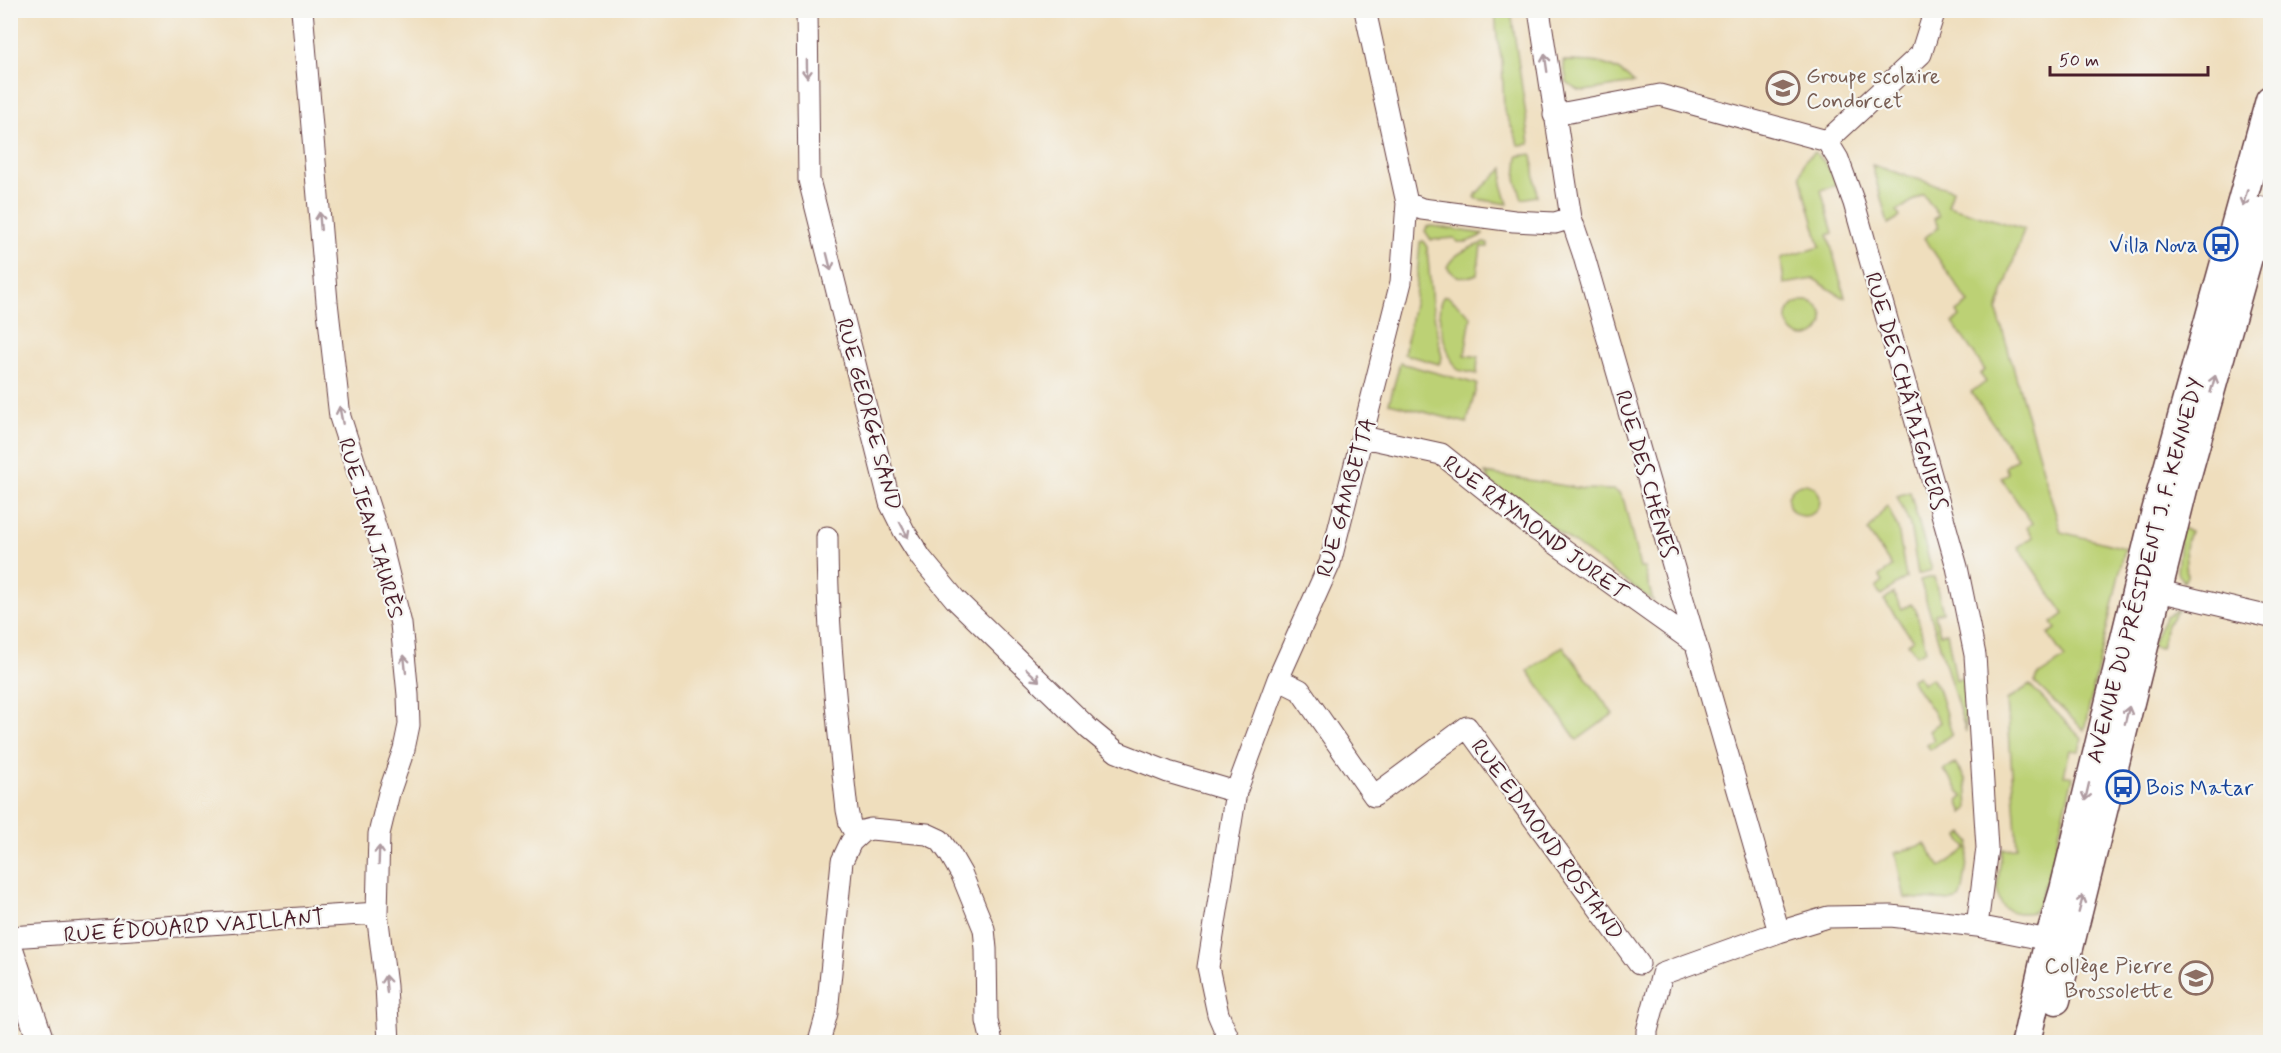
<svg xmlns="http://www.w3.org/2000/svg" width="2281" height="1053" viewBox="0 0 2281 1053" font-family="Mynerve,sans-serif">
  <style>
    .green { fill: #bcd174; stroke: #837850; stroke-width: 1.5 }
    .lines { fill: none; stroke-linecap: round; stroke-linejoin: round }
    .minor-casing { stroke: #633c41; stroke-width: 23 }
    .tertiary-casing { stroke: #633c41; stroke-width: 28 }
    .secondary-casing { stroke: #633c41; stroke-width: 31 }
    .minor { stroke: #fff; stroke-width: 21 }
    .tertiary { stroke: #fff; stroke-width: 26 }
    .secondary { stroke: #fff; stroke-width: 28 }
    .oneway { stroke: #ae9aa0 }
    .labels { text-anchor: middle; stroke-width: 4.5; stroke-linejoin: round; paint-order: stroke }
    .education-label { font-size: 22px; fill: #785e54; stroke: #f6f6f2; text-anchor: start }
    .transit-label { font-size: 22px; fill: #164399; stroke: #f6f6f2; text-anchor: end }
    .street-label { font-size: 22px; fill: #4a1f2b; stroke: #f6f6f2 }
  </style>
  <rect width="100%" height="100%" fill="#f6f6f2"/>
  <filter id="ink" filterUnits="userSpaceOnUse"><feTurbulence type="fractalNoise" baseFrequency=".0167" numOctaves="2"/><feDisplacementMap in="SourceGraphic" scale="12" xChannelSelector="R" yChannelSelector="G"/><feConvolveMatrix kernelMatrix="1 2 1 2 8 2 1 2 1" color-interpolation-filters="sRGB"/></filter>
  <filter id="wash" filterUnits="userSpaceOnUse"><feTurbulence type="fractalNoise" baseFrequency=".008" numOctaves="4" result="noise"/><feDisplacementMap in="SourceGraphic" scale="24" xChannelSelector="R" yChannelSelector="G"/><feGaussianBlur stdDeviation="1.35" result="paint"/><feColorMatrix in="noise" values="0 0 0 0 0 0 0 0 0 0 0 0 0 0 0 0 0 1.4 0 .05"/><feComposite in="paint" operator="in"/></filter>
  <g filter="url(#wash)">
    <rect width="100%" height="100%" fill="#efdebd"/>
    <!-- green -->
    <path class="green" d="M 1495,11 L 1511,11 L 1530,144 L 1518,145 L 1516,137 L 1504,110 L 1502,62 L 1497,38 Z
      M 1563,61 C 1591,61 1614,61 1634,83 L 1585,91 L 1578,90 L 1567,82 Z
      M 1815,152 L 1826,164 L 1837,185 L 1821,190 L 1833,233 L 1828,235 L 1845,297 L 1842,297 L 1814,279 L 1784,284 L 1781,258 L 1820,247 L 1800,175 L 1805,160 Z
      M 1532,154 L 1537,196 L 1522,199 L 1516,179 L 1518,156 Z
      M 1872,165 L 1953,190 L 1948,206 L 2024,229 L 1997,311 L 2061,532 L 2125,548 L 2084,730 L 2034,682 L 2038,676 L 2065,658 L 2048,634 L 2056,629 L 2052,623 L 2064,614 L 2018,547 L 2033,537 L 2027,527 L 2032,523 L 2001,478 L 2008,473 L 2005,467 L 2017,458 L 1971,392 L 1986,382 L 1980,374 L 1985,370 L 1953,323 L 1960,317 L 1957,312 L 1969,303 L 1924,238 L 1939,227 L 1934,219 L 1939,216 L 1923,194 L 1897,211 L 1900,217 L 1888,224 Z
      M 1504,168 L 1502,184 L 1508,204 L 1477,199 L 1475,197 L 1477,193 Z
      M 1432,226 L 1483,234 L 1483,235 L 1467,242 L 1457,242 L 1454,238 L 1431,240 L 1425,231 L 1427,227 Z
      M 1423,241 L 1427,247 L 1432,304 L 1442,358 L 1439,364 L 1404,354 L 1415,299 L 1420,242 Z
      M 1484,243 L 1488,244 L 1488,247 L 1481,247 L 1477,274 C 1464,279 1456,279 1447,267 C 1453,254 1470,247 1484,243 Z
      M 1444,296 L 1447,296 L 1471,316 L 1465,355 L 1478,357 L 1477,374 L 1458,370 C 1447,358 1432,308 1444,296 Z
      M1787 319a18 18 0 1 1 36 0a18 18 0 1 1-36 0Z
      M 1400,363 L 1477,384 L 1467,423 L 1389,403 Z
      M 1485,473 L 1584,489 L 1613,490 L 1619,493 L 1624,501 L 1640,568 L 1644,568 L 1653,601 L 1491,483 Z
      M1788 500a16 16 0 1 1 32 0a16 16 0 1 1-32 0Z
      M 1910,492 L 1932,570 L 1918,574 L 1910,525 L 1897,496 Z
      M 1887,505 L 1898,529 L 1906,578 L 1881,595 L 1876,588 L 1883,582 L 1879,576 L 1892,567 L 1868,531 Z
      M 2181,528 L 2190,531 L 2185,548 L 2187,576 L 2184,582 L 2177,571 Z
      M 1934,577 L 1943,612 L 1935,614 L 1940,634 L 1947,632 L 1956,680 L 1970,677 L 1971,684 L 1964,684 L 1966,732 L 1920,580 Z
      M 1893,593 L 1902,609 L 1911,604 L 1916,610 L 1926,650 L 1916,655 L 1908,643 L 1913,640 L 1884,600 Z
      M 2179,609 L 2166,626 L 2161,648 L 2151,646 L 2166,616 Z
      M 1563,646 L 1613,714 L 1577,740 L 1528,671 Z
      M 1918,676 L 1923,684 L 1931,678 L 1938,688 L 1952,734 L 1930,750 L 1927,745 L 1934,740 L 1929,731 L 1940,722 L 1911,680 Z
      M 2030,685 L 2082,739 L 2079,751 L 2070,750 L 2064,775 L 2073,777 L 2055,850 L 2039,904 L 2033,912 C 1985,920 1999,880 2002,849 L 2017,848 L 2007,700 Z
      M 1955,763 L 1966,780 L 1968,809 L 1963,813 L 1958,801 L 1963,797 L 1944,770 Z
      M 1964,833 L 1970,842 L 1963,890 L 1959,899 L 1952,901 L 1905,898 L 1895,853 L 1925,844 L 1941,867 L 1967,849 L 1959,836 Z"/>
  </g>
  <g filter="url(#ink)">
    <g class="lines">
      <!-- minor casing -->
      <g class="minor-casing">
        <path id="minor" d="M 302,10 L 327,302 L 340,417 L 381,544 L 401,624 L 408,695 L 409,725 L 404,749 L 389,793 L 379,834 L 377,913 L 386,986 L 389,1042
          M 807,10 L 809,180 L 890,503 L 904,531 L 921,558 L 955,599 L 1089,729 L 1117,752 L 1168,772 L 1236,792
          M 1539,10 L 1571,218 L 1583,253 L 1779,932
          M 1554,115 L 1660,95 L 1827,141 L 1838,159 L 1854,203 L 1957,567 L 1975,655 L 1987,848 L 1977,926
          M 1827,141 L 1921,54 L 1935,10
          M 1407,203 L 1422,209 L 1514,221 L 1555,223 L 1571,218
          M 1363,437 L 1441,454 L 1531,526 L 1696,644
          M 827,537 C 827,629 837,719 847,810 L 850,824 L 856,835
          M 2146,588 L 2270,617
          M 1278,679 L 1300,690 L 1374,796 L 1467,727 L 1639,964
          M 10,937 L 377,913
          M 819,1042 L 827,1013 L 842,861 L 851,842 L 863,831 L 871,829 L 927,834 L 940,840 L 950,854 L 962,875 L 984,929 L 986,949 L 987,1021 L 992,1042
          M 1230,1042 L 1218,1014 L 1208,967 L 1236,792 L 1278,679 L 1330,563 L 1401,282 L 1407,203 L 1365,10
          M 1647,1042 L 1647,1031 L 1662,974 L 1779,932 L 1828,917 L 1891,916 L 1977,926 L 2049,940 L 2063,945"/>
      </g>
      <!-- tertiary casing -->
      <g class="tertiary-casing">
        <path id="tertiary" d="M 10,949 L 41,1042"/>
      </g>
      <!-- secondary casing -->
      <g class="secondary-casing">
        <path id="secondary" d="M 2056,1000 L 2183,489 L 2261,211
          M 2026,1042 L 2049,940 L 2064,890 L 2155,515 L 2270,100"/>
      </g>
      <!-- minor -->
      <use href="#minor" class="minor"/>
      <!-- tertiary -->
      <use href="#tertiary" class="tertiary"/>
      <!-- secondary -->
      <use href="#secondary" class="secondary"/>
    </g>
    <!-- one-way arrows -->
    <defs><path id="oneway-shaft" d="M-6 0H5M1.5-3L5.5 0L1.5 3" fill="none" stroke-width="1.6" stroke-linecap="round" stroke-linejoin="round" transform="scale(1.5)"/></defs>
    <g class="oneway">
      <use href="#oneway-shaft" transform="translate(1546 63) rotate(-98)"/>
      <use href="#oneway-shaft" transform="translate(807 69) rotate(89)"/>
      <use href="#oneway-shaft" transform="translate(2245 198) rotate(106)"/>
      <use href="#oneway-shaft" transform="translate(320 221) rotate(-95)"/>
      <use href="#oneway-shaft" transform="translate(829 262) rotate(76)"/>
      <use href="#oneway-shaft" transform="translate(2213 384) rotate(-74)"/>
      <use href="#oneway-shaft" transform="translate(341 415) rotate(-101)"/>
      <use href="#oneway-shaft" transform="translate(904 530) rotate(62)"/>
      <use href="#oneway-shaft" transform="translate(405 664) rotate(-96)"/>
      <use href="#oneway-shaft" transform="translate(1033 675) rotate(44)"/>
      <use href="#oneway-shaft" transform="translate(2127 715) rotate(-76)"/>
      <use href="#oneway-shaft" transform="translate(2087 792) rotate(103)"/>
      <use href="#oneway-shaft" transform="translate(379 855) rotate(-88)"/>
      <use href="#oneway-shaft" transform="translate(2081 904) rotate(-75)"/>
      <use href="#oneway-shaft" transform="translate(386 984) rotate(-96)"/>
    </g>
  </g>
  <!-- icons -->
  <defs>
    <g id="school-ring" transform="scale(1.725)"><circle r="9.5" fill="#f6f6f2" stroke="#8d6e63" stroke-width="1.5"/><path d="M0-5L7-2L0 1L-7-2ZM-4 1L0 2.5L4 1V4Q0 6-4 4Z" fill="#8d6e63"/></g>
    <g id="bus-ring" transform="scale(1.725)"><circle r="9.5" fill="#f6f6f2" stroke="#1a4fb4" stroke-width="1.5"/><path d="M-5-6H5V4H4V6H2V4H-2V6H-4V4H-5ZM-3.5-4V0h7V-4ZM-3.5 1.2v1.5H-2V1.2ZM2 1.2v1.5H3.5V1.2Z" fill="#1a4fb4"/></g>
  </defs>
  <g fill-rule="evenodd">
    <use href="#school-ring" x="1783" y="88"/>
    <use href="#bus-ring" x="2221" y="244"/>
    <use href="#bus-ring" x="2123" y="787"/>
    <use href="#school-ring" x="2196" y="978"/>
  </g>
  <g class="labels">
    <!-- education labels -->
    <g class="education-label">
      <text x="1806" y="83">Groupe scolaire<tspan x="1806" dy="25">Condorcet</tspan></text>
      <text x="2173" y="973" text-anchor="end">Collège Pierre<tspan x="2173" dy="25">Brossolette</tspan></text>
    </g>
    <!-- transit labels -->
    <g class="transit-label">
      <text x="2198" y="252">Villa Nova</text>
      <text x="2146" y="795" text-anchor="start">Bois Matar</text>
    </g>
    <!-- street labels -->
    <g class="street-label">
      <text transform="translate(1907 391) rotate(74)" y="8">RUE DES CHÂTAIGNIERS</text>
      <text transform="translate(870 414) rotate(75)" y="8">RUE GEORGE SAND</text>
      <text transform="translate(1647 474) rotate(74)" y="8">RUE DES CHÊNES</text>
      <text transform="translate(1345 497) rotate(-74)" y="8">RUE GAMBETTA</text>
      <text transform="translate(1536 527) rotate(37)" y="8">RUE RAYMOND JURET</text>
      <text transform="translate(372 528) rotate(74)" y="8">RUE JEAN JAURÈS</text>
      <text transform="translate(2144 570) rotate(-75)" y="8">AVENUE DU PRÉSIDENT J. F. KENNEDY</text>
      <text transform="translate(1548 839) rotate(54)" y="8">RUE EDMOND ROSTAND</text>
      <text transform="translate(194 925) rotate(-4)" y="8">RUE ÉDOUARD VAILLANT</text>
    </g>
  </g>
  <!-- margin -->
  <rect width="2281" height="1053" fill="none" stroke="#f6f6f2" stroke-width="36"/>
  <!-- scale -->
  <path d="M2050 66v9h158v-9" fill="none" stroke="#4a1f2b" stroke-width="3"/>
  <text x="2059" y="66" font-size="18" fill="#4a1f2b" stroke="#f6f6f2" stroke-width="4.5" paint-order="stroke">50 m</text>
</svg>
